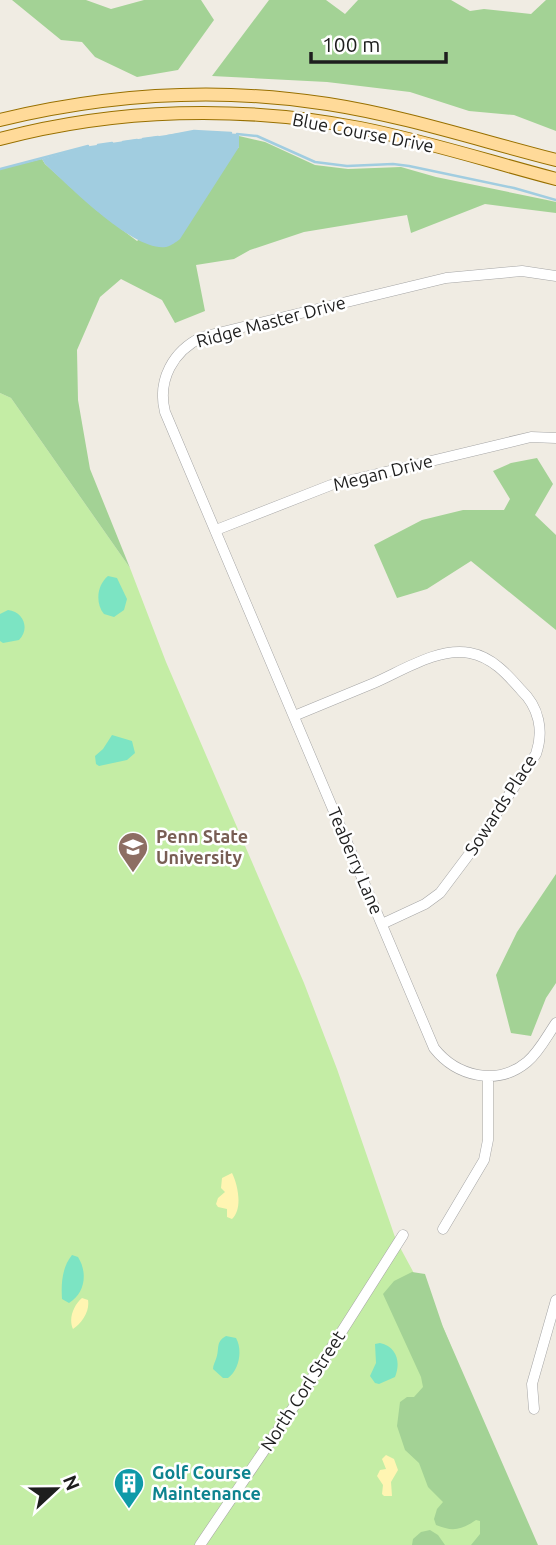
<svg xmlns="http://www.w3.org/2000/svg" width="556" height="1545" viewBox="0 0 556 1545" font-family="Ubuntu,sans-serif">
  <style>
    .grass { fill: #c4eda5 }
    .forest { fill: #a3d295 }
    .sand { fill: #fff5b2 }
    .pitch { fill: #7ce4c3 }
    .water { fill: #a1cde0 }
    .lines { fill: none; stroke-linecap: round; stroke-linejoin: round }
    .stream { stroke: #a1cde0; stroke-width: 2.5 }
    .minor-casing { stroke: #a5a5a5; stroke-width: 11 }
    .major-casing { stroke: #987000; stroke-width: 14 }
    .minor { stroke: #fff; stroke-width: 10 }
    .major { stroke: #ffda99; stroke-width: 12 }
    .labels { text-anchor: middle; stroke-width: 5; stroke-linejoin: round; paint-order: stroke }
    .street-label { font-size: 18px; fill: #1e1e1e; stroke: #fff }
    .education-label { font-size: 18px; font-weight: bold; fill: #785e54; stroke: #fff; text-anchor: start }
    .culture-label { font-size: 18px; font-weight: bold; fill: #0d838f; stroke: #fff; text-anchor: start }
  </style>
  <rect width="100%" height="100%" fill="#f0ece3"/>
  <!-- grass -->
  <path class="grass" d="M 0,393 L 11,398 L 130,568 L 166,662 L 304,983 L 337,1069 L 396,1240 L 443,1327 L 504,1475 L 479,1545 L 0,1545 Z"/>
  <!-- forest -->
  <path class="forest" d="M 12,0 L 86,0 L 111,9 L 144,0 L 201,0 L 214,20 L 178,70 L 137,77 L 95,57 L 82,42 L 61,40 Z
    M 269,0 L 326,0 L 345,14 L 358,0 L 451,0 L 470,11 L 484,9 L 531,14 L 546,0 L 556,0 L 556,131 L 514,115 L 469,111 L 410,92 L 327,82 L 212,76 Z
    M 239,136 L 265,142 L 315,165 L 348,169 L 401,167 L 436,177 L 547,200 L 556,202 L 556,213 L 485,204 L 411,233 L 407,215 L 304,232 L 250,250 L 234,259 L 196,265 L 205,311 L 175,323 L 162,300 L 121,279 L 100,297 L 77,350 L 78,400 L 90,469 L 130,568 L 11,398 L 0,393 L 0,169 L 42,159 L 45,164 L 95,209 L 137,241 L 239,147 Z
    M 537,458 L 553,484 L 535,515 L 556,535 L 556,630 L 471,561 L 427,589 L 397,598 L 374,545 L 422,520 L 463,510 L 504,510 L 510,499 L 493,471 L 511,463 Z
    M 556,874 L 556,983 L 546,998 L 531,1036 L 511,1033 L 496,975 L 517,932 Z
    M 412,1272 L 425,1274 L 443,1327 L 538,1545 L 471,1545 L 480,1534 L 480,1521 L 476,1520 C 461,1530 453,1532 436,1525 L 434,1519 L 437,1509 L 443,1502 L 428,1487 L 419,1463 L 405,1450 L 397,1426 L 400,1402 L 407,1397 L 414,1397 L 423,1387 L 421,1377 L 383,1294 L 394,1281 Z
    M 430,1530 L 438,1535 L 445,1545 L 412,1545 L 413,1539 L 421,1532 Z"/>
  <!-- sand -->
  <path class="sand" d="M 232,1173 C 238,1185 243,1209 232,1219 L 227,1217 L 227,1209 L 218,1207 L 216,1204 L 218,1198 L 225,1192 L 221,1188 L 222,1178 Z
    M 82,1298 L 88,1300 C 90,1311 82,1323 73,1329 C 68,1318 74,1305 82,1298 Z
    M 386,1455 L 394,1459 L 398,1470 L 391,1482 L 392,1496 L 384,1496 L 382,1494 L 383,1485 L 377,1476 L 380,1470 L 386,1469 L 382,1459 Z"/>
  <!-- pitch -->
  <path class="pitch" d="M 108,576 L 117,578 L 127,599 L 124,610 L 114,617 L 104,614 C 95,603 97,585 108,576 Z
    M 8,610 C 24,612 30,629 19,640 L 3,643 L 0,641 L 0,614 Z
    M 112,735 L 132,741 L 135,753 L 127,760 L 99,766 L 96,764 L 95,756 L 103,749 Z
    M 72,1255 L 78,1257 C 88,1273 85,1293 69,1303 L 62,1299 C 61,1284 62,1267 72,1255 Z
    M 226,1336 L 236,1338 C 243,1350 239,1370 228,1378 L 223,1378 L 213,1369 C 213,1365 215,1362 216,1359 C 220,1349 215,1342 226,1336 Z
    M 380,1343 C 397,1347 401,1362 395,1377 L 379,1384 L 375,1383 L 370,1376 L 376,1363 L 375,1344 Z"/>
  <!-- water -->
  <path class="water" d="M 194,131 L 239,134 L 239,147 L 180,239 C 176,242 171,246 166,247 C 134,252 69,186 45,164 L 42,159 L 90,146 Z"/>
  <g class="lines">
    <!-- stream -->
    <path class="stream" d="M 237,134 L 257,136 L 315,162 L 347,166 L 393,164 L 409,166 L 514,188 L 556,200
      M 168,136 L 194,131 L 231,133
      M 143,139 L 158,137
      M 123,142 L 137,140
      M 98,145 L 112,143
      M 0,169 L 88,146"/>
    <!-- minor casing -->
    <g class="minor-casing">
      <path id="minor" d="M 556,276 L 522,271 L 446,278 L 202,337 C 173,351 157,380 165,412 L 434,1048 C 456,1076 497,1087 527,1062 C 539,1052 547,1036 556,1023
        M 216,530 L 331,485 L 531,437 L 556,438
        M 294,716 C 321,705 347,694 374,683 C 402,671 438,647 470,653 C 492,657 507,674 521,690 C 539,707 544,731 536,754 L 473,849 L 440,893 L 425,904 L 382,924
        M 443,1229 L 484,1160 L 488,1140 L 488,1076
        M 534,1409 L 532,1384 L 556,1300
        M 200,1545 L 297,1402 L 403,1235"/>
    </g>
    <!-- major casing -->
    <g class="major-casing">
      <path id="major" d="M 0,120 C 107,94 219,87 328,104 C 405,116 481,141 556,160
        M 0,139 C 117,108 241,105 360,128 C 426,141 491,162 556,179"/>
    </g>
    <!-- minor -->
    <use href="#minor" class="minor"/>
    <!-- major -->
    <use href="#major" class="major"/>
  </g>
  <!-- icons -->
  <defs>
    <g id="university-pin" transform="scale(1.575)"><path d="M0 17L-7.5 6A9.5 9.5 0 1 1 7.5 6Z" fill="#8d6e63" stroke="#fff"/><path d="M0-5L7-2L0 1L-7-2ZM-4 1L0 2.5L4 1V4Q0 6-4 4Z" fill="#fff"/></g>
    <g id="building-pin" transform="scale(1.575)"><path d="M0 17L-7.5 6A9.5 9.5 0 1 1 7.5 6Z" fill="#0f9aa8" stroke="#fff"/><path d="M-4-6H4V6H1V3H-1V6H-4ZM-2.5-4.3h1.7v1.8h-1.7ZM.8-4.3h1.7v1.8H.8ZM-2.5-1h1.7V.8h-1.7ZM.8-1h1.7V.8H.8Z" fill="#fff"/></g>
  </defs>
  <g fill-rule="evenodd">
    <use href="#university-pin" x="133" y="847"/>
    <use href="#building-pin" x="129" y="1483"/>
  </g>
  <g class="labels">
    <!-- street labels -->
    <g class="street-label">
      <text transform="translate(363 133) rotate(11)" y="6">Blue Course Drive</text>
      <text transform="translate(271 322) rotate(-15)" y="6">Ridge Master Drive</text>
      <text transform="translate(383 473) rotate(-14)" y="6">Megan Drive</text>
      <text transform="translate(501 805) rotate(-57)" y="6">Sowards Place</text>
      <text transform="translate(355 861) rotate(67)" y="6">Teaberry Lane</text>
      <text transform="translate(303 1391) rotate(-57)" y="6">North Corl Street</text>
    </g>
    <!-- education labels -->
    <g class="education-label">
      <text x="156" y="843">Penn State<tspan x="156" dy="21">University</tspan></text>
    </g>
    <!-- culture labels -->
    <g class="culture-label">
      <text x="152" y="1479">Golf Course<tspan x="152" dy="21">Maintenance</tspan></text>
    </g>
  </g>
  <!-- north arrow -->
  <g transform="translate(56 1489) rotate(68)" stroke="#ffffff" stroke-width="5" paint-order="stroke">
  <path d="M0-5L12 26L0 18L-12 26Z" fill="#1e1e1e"/>
  <text y="-10" font-size="19" font-weight="bold" text-anchor="middle" fill="#1e1e1e">N</text>
  </g>
  <!-- scale -->
  <path d="M311 52v10h135v-10" fill="none" stroke="#1e1e1e" stroke-width="3.5"/>
  <text x="322" y="52" font-size="21" fill="#1e1e1e" stroke="#ffffff" stroke-width="5" paint-order="stroke">100 m</text>
</svg>
